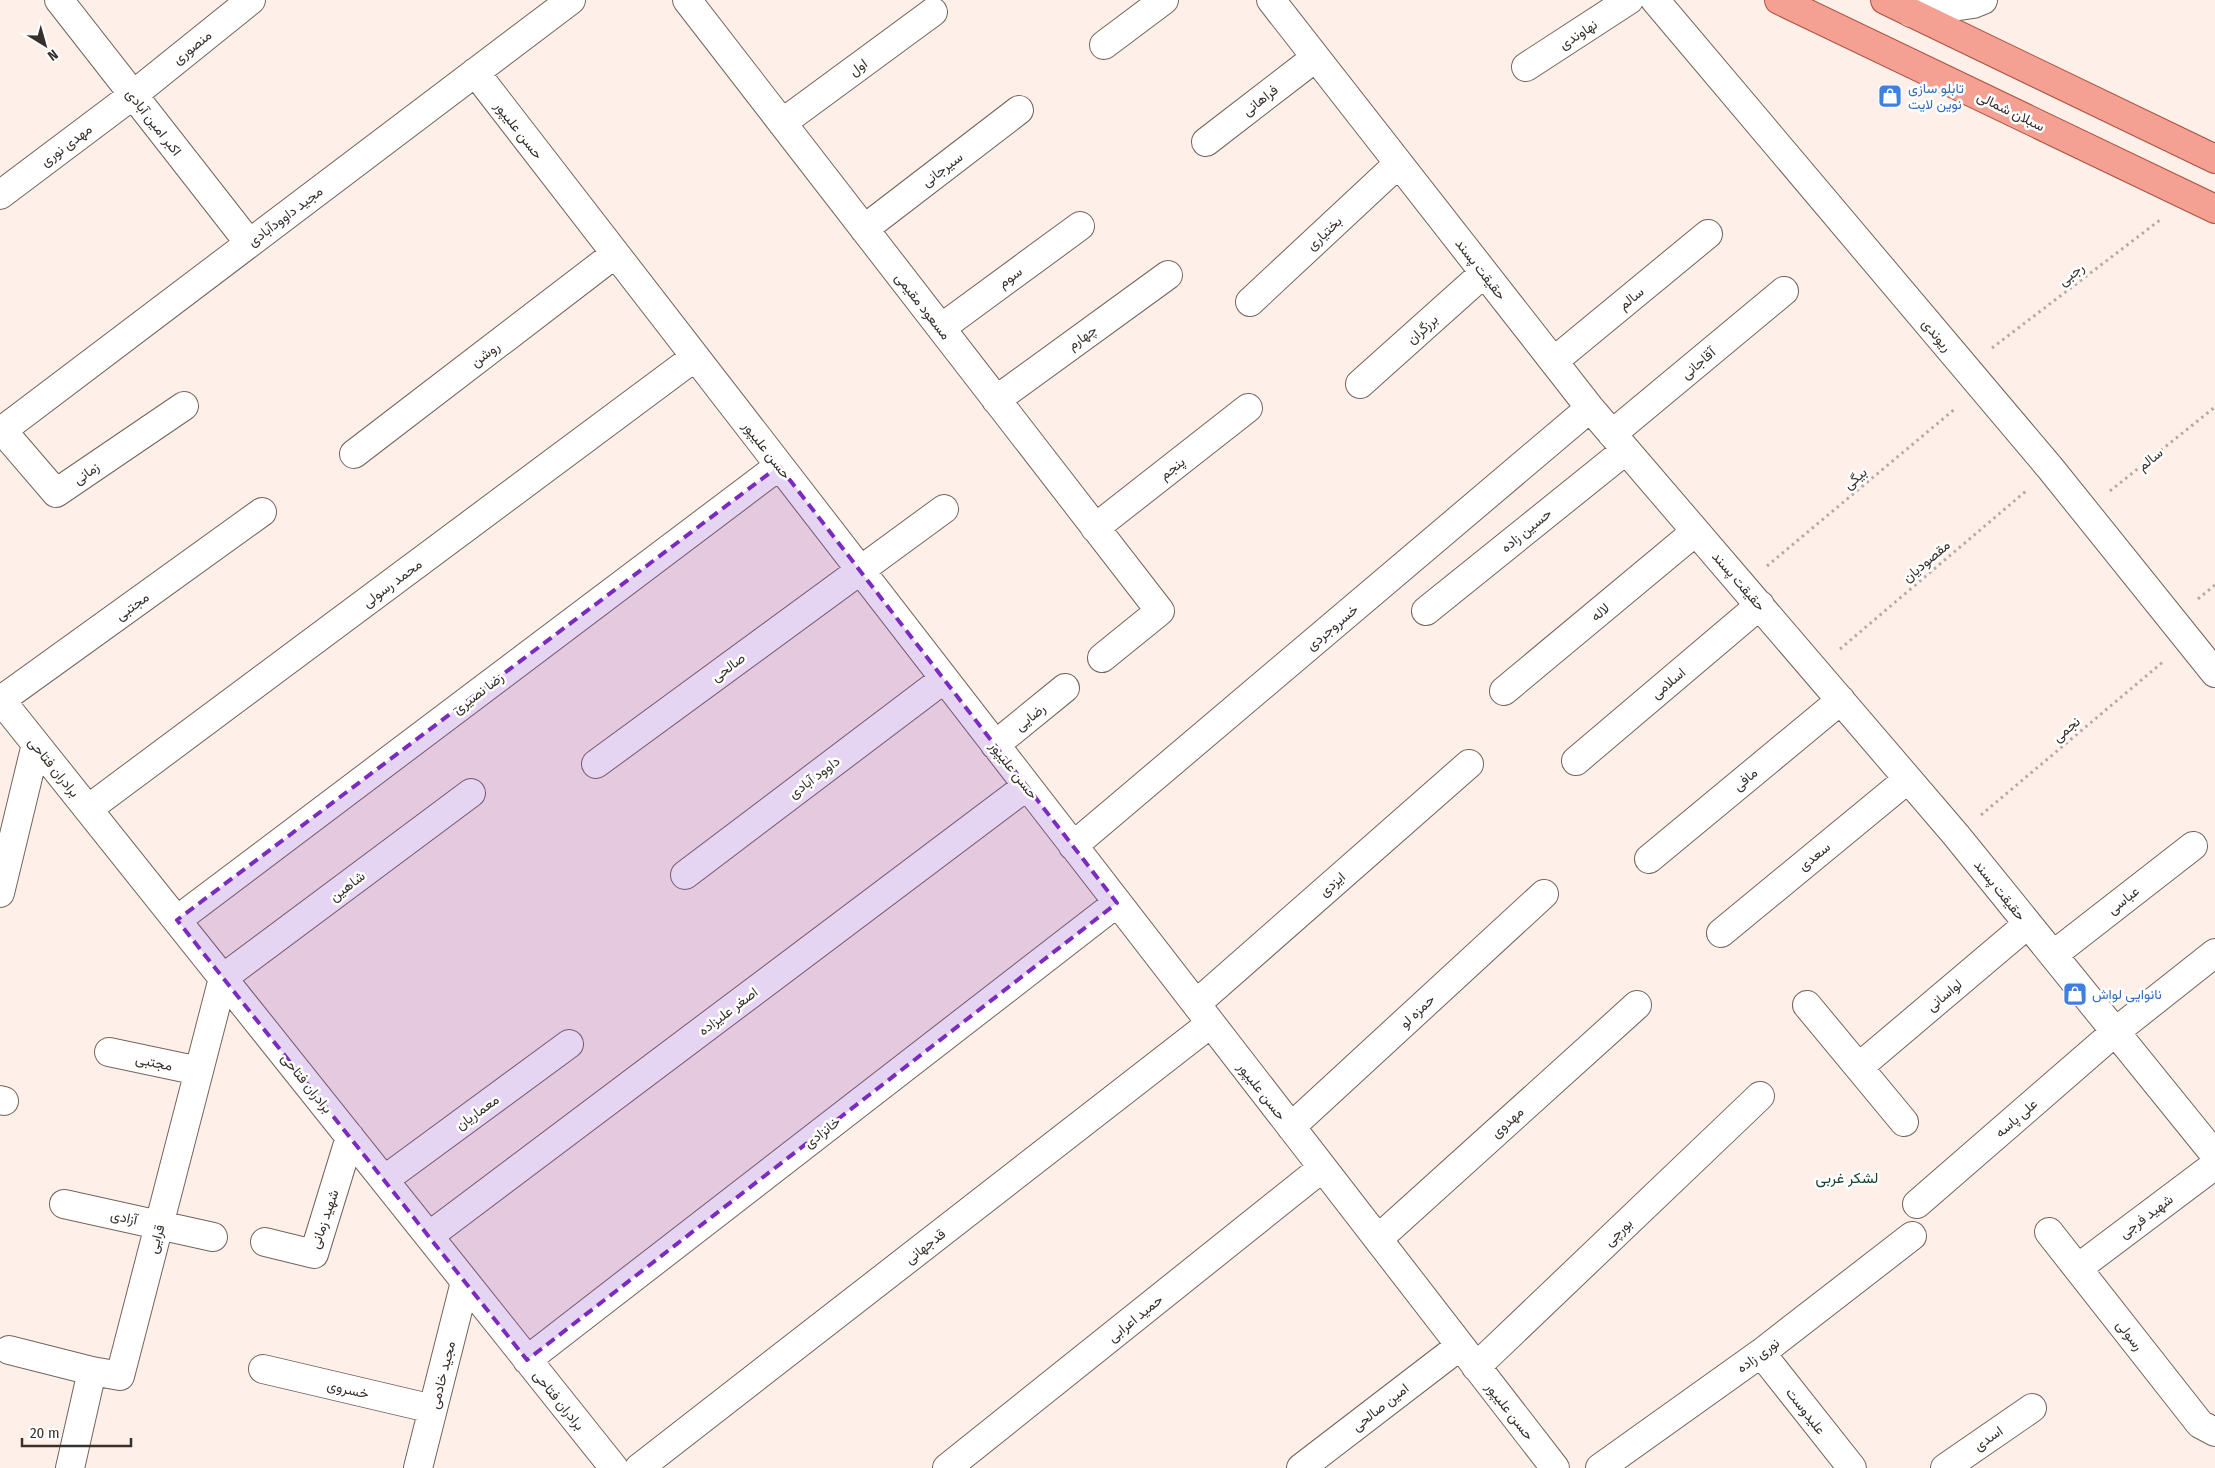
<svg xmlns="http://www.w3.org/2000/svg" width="2215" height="1468" viewBox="0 0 2215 1468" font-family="'Fira Sans Condensed',Vazirmatn,sans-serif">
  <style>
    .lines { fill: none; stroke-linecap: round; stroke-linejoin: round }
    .minor-casing { stroke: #73645c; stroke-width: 30 }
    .major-casing { stroke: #ad5040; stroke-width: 30 }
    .path { stroke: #b5aaa3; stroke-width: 3; stroke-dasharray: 2.5 4; stroke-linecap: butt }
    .minor { stroke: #fff; stroke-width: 28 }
    .major { stroke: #f4a093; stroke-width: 28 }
    .marked { fill: #7b2cbf; fill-opacity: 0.2; stroke: #7b2cbf; stroke-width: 4; stroke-dasharray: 10 6; stroke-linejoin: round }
    .labels { text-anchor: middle; stroke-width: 5; stroke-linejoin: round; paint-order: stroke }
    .street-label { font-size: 14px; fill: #37302c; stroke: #fff }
    .shop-label { font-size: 14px; fill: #366cbe; stroke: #fff; text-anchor: start }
    .neighbourhood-label { font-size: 15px; fill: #11412f; stroke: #fff }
  </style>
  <rect width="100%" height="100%" fill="#fef0e8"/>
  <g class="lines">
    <!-- minor casing -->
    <g class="minor-casing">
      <path id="minor" d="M 59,0 L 249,243
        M 687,0 L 1160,611 L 1102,658
        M 1271,0 L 1590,408 L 1956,835 L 2215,1155
        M 1655,0 L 2051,469 L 2215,673
        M 1911,13 L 1973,4 L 1983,0
        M 1104,45 L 1164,0
        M 1526,67 L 1629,0
        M 475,72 L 1555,1468
        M 782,123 L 933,12
        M 1206,142 L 1315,58
        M 0,195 L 133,95 L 251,0
        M 864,229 L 1019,110
        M 1250,302 L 1398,164
        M 941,328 L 1080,226
        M 1554,361 L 1708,234
        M 1360,384 L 1484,273
        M 996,400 L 1168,275
        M 2,430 L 56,493 L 184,406
        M 0,432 L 571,0
        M 1612,434 L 1784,291
        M 354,454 L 615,254
        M 1095,528 L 1248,408
        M 1426,611 L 1626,450
        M 1504,691 L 1695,532
        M 0,699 L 614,1468
        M 1,700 L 262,512
        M 995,745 L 1065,688
        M 1576,761 L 1760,605
        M 596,764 L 944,509
        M 88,809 L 695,357
        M 1073,846 L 1590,408
        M 1649,859 L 1841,700
        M 685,875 L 944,679
        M 0,893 L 36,744
        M 177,920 L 779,466
        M 1721,933 L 1908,779
        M 2053,955 L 2193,846
        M 1196,1004 L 1469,764
        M 1807,1005 L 1904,1122
        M 109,1052 L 199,1071
        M 1859,1067 L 2028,924
        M 0,1100 L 4,1101
        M 1291,1127 L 1544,894
        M 384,1180 L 569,1044
        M 64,1204 L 213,1237
        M 1917,1204 L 2115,1032 L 2215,953
        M 2049,1232 L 2200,1424 L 2215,1432
        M 429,1236 L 1027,786
        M 1378,1239 L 1637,1005
        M 265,1242 L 314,1254 L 350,1137
        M 2078,1268 L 2215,1165
        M 9,1350 L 92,1371
        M 1761,1353 L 1852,1468
        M 527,1360 L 1117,903
        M 1476,1367 L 1760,1096
        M 263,1369 L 433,1409
        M 70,1468 L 92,1371 L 120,1376 L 223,978 L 471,793
        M 418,1468 L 465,1282
        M 639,1468 L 1210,1024
        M 947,1468 L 1322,1168
        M 1301,1468 L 1460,1346
        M 1600,1468 L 1761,1353 L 1912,1236
        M 1945,1468 L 2032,1408"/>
    </g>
    <!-- major casing -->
    <g class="major-casing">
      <path id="major" d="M 1779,0 L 2215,209
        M 1885,0 L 2215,159"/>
    </g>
    <!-- path -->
    <path class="path" d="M 1992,348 L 2160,220
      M 2110,491 L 2215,407
      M 1767,566 L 1956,408
      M 2198,599 L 2215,585
      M 1840,649 L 2026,491
      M 1981,815 L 2164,661"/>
    <!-- minor -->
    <use href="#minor" class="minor"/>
    <!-- major -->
    <use href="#major" class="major"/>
  </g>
  <!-- marked area -->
  <path class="marked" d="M 779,466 L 1117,903 L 527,1360 L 177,920 Z"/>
  <!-- icons -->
  <defs>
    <g id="shop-square" transform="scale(1.25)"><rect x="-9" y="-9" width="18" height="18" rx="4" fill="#3f7fe0" stroke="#fff"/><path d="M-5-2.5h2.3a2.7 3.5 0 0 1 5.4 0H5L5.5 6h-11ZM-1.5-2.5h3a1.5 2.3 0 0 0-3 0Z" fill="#fff"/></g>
  </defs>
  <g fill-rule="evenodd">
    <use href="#shop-square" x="1890" y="96"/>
    <use href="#shop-square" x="2075" y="994"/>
  </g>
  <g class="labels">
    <!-- street labels -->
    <g class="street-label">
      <text transform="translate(1578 34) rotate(-33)" y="5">نهاوندی</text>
      <text transform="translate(192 47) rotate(-39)" y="5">منصوری</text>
      <text transform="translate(858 67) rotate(-36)" y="5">اول</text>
      <text transform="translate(1260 100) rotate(-38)" y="5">فراهانی</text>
      <text transform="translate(2011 111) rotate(26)" y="5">سبلان شمالی</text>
      <text transform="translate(154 122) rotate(52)" y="5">اکبر امین آبادی</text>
      <text transform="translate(519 130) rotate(52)" y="5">حسن علیپور</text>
      <text transform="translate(66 145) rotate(-37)" y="5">مهدی نوری</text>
      <text transform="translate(942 169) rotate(-37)" y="5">سیرجانی</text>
      <text transform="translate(285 216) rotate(-37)" y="5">مجید داوودآبادی</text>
      <text transform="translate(1324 233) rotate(-43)" y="5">بختیاری</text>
      <text transform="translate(1481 269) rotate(52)" y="5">حقیقت پسند</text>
      <text transform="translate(2071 274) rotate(-37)" y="5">رجبی</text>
      <text transform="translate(1010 277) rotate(-36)" y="5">سوم</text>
      <text transform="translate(1631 298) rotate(-39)" y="5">سالم</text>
      <text transform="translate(923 306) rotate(52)" y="5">مسعود مقیمی</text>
      <text transform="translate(1422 329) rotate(-42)" y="5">برزگران</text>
      <text transform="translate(1937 335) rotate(50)" y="5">ریوندی</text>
      <text transform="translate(1082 337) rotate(-36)" y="5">چهارم</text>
      <text transform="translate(485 354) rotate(-37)" y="5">روشن</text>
      <text transform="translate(1698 363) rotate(-40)" y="5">آقاجانی</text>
      <text transform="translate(767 450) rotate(52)" y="5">حسن علیپور</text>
      <text transform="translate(2150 459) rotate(-39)" y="5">سالم</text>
      <text transform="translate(1172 468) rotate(-38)" y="5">پنجم</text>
      <text transform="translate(86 473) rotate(-35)" y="5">زمانی</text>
      <text transform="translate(1855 478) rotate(-40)" y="5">بیگی</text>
      <text transform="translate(1526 530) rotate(-39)" y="5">حسین زاده</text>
      <text transform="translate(1926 561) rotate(-40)" y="5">مقصودیان</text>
      <text transform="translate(1739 581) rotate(49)" y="5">حقیقت پسند</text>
      <text transform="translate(392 583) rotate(-37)" y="5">محمد رسولی</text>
      <text transform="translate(132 606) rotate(-36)" y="5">مجتبی</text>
      <text transform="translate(1600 612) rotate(-40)" y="5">لاله</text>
      <text transform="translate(1332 627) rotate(-40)" y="5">خسروجردی</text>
      <text transform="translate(728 667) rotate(-36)" y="5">صالحی</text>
      <text transform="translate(1668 683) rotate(-40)" y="5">اسلامی</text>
      <text transform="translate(478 693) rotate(-37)" y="5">رضا نصیری</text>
      <text transform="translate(1030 717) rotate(-39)" y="5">رضایی</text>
      <text transform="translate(2066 729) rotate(-40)" y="5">نجمی</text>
      <text transform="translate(54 767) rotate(51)" y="5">برادران فتاحی</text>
      <text transform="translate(1014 770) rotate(52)" y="5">حسن علیپور</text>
      <text transform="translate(814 777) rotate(-37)" y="5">داوود آبادی</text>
      <text transform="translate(1745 779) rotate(-40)" y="5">مافی</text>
      <text transform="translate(1814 856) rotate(-39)" y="5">سعدی</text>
      <text transform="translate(1332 884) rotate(-41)" y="5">ایزدی</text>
      <text transform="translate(347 886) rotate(-37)" y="5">شاهین</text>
      <text transform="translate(2000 890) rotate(51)" y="5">حقیقت پسند</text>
      <text transform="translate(2123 900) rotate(-38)" y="5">عباسی</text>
      <text transform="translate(1944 995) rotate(-40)" y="5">لواسانی</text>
      <text transform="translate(728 1011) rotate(-37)" y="5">اصغر علیزاده</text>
      <text transform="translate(1417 1011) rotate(-43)" y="5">حمزه لو</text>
      <text transform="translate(154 1062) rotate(12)" y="5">مجتبی</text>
      <text transform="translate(307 1083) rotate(51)" y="5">برادران فتاحی</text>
      <text transform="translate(1262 1091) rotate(52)" y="5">حسن علیپور</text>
      <text transform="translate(477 1112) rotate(-36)" y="5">معماریان</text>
      <text transform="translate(2016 1118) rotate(-41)" y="5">علی پاسه</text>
      <text transform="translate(1507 1122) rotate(-42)" y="5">مهدوی</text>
      <text transform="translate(822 1132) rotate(-38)" y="5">خانزادی</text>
      <text transform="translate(2146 1216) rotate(-37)" y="5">شهید فرجی</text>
      <text transform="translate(124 1217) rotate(12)" y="5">آزادی</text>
      <text transform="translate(324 1219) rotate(-71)" y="5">شهید زمانی</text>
      <text transform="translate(1618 1232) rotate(-44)" y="5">بورچی</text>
      <text transform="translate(156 1239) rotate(-75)" y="5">قرایی</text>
      <text transform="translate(925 1246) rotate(-38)" y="5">قدجهانی</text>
      <text transform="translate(1135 1318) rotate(-39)" y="5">حمید اعرابی</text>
      <text transform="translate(2130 1335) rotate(52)" y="5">رسولی</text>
      <text transform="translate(1758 1355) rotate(-36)" y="5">نوری زاده</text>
      <text transform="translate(442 1375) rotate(-76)" y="5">مجید خادمی</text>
      <text transform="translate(348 1389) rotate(13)" y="5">خسروی</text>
      <text transform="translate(559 1400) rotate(51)" y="5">برادران فتاحی</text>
      <text transform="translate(1380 1407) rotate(-38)" y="5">امین صالحی</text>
      <text transform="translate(1510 1411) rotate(52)" y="5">حسن علیپور</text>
      <text transform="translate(1806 1411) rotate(52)" y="5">علیدوست</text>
      <text transform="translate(1988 1438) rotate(-35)" y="5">اسدی</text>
    </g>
    <!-- shop labels -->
    <g class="shop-label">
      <text x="1908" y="93">تابلو سازی<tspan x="1908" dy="16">نوین لایت</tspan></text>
      <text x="2092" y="999">نانوایی لواش</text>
    </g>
    <!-- neighbourhood labels -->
    <g class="neighbourhood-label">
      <text x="1847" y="1183">لشکر غربی</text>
    </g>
  </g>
  <!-- north arrow -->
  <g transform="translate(45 45) rotate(143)" stroke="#ffffff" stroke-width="4" paint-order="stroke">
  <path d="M0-4L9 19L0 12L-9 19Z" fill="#37302c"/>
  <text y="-8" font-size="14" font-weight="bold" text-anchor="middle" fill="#37302c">N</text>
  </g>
  <!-- scale -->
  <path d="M22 1438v8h109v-8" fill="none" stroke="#37302c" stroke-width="2.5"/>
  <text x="30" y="1438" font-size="15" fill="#37302c" stroke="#ffffff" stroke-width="4" paint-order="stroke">20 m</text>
</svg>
